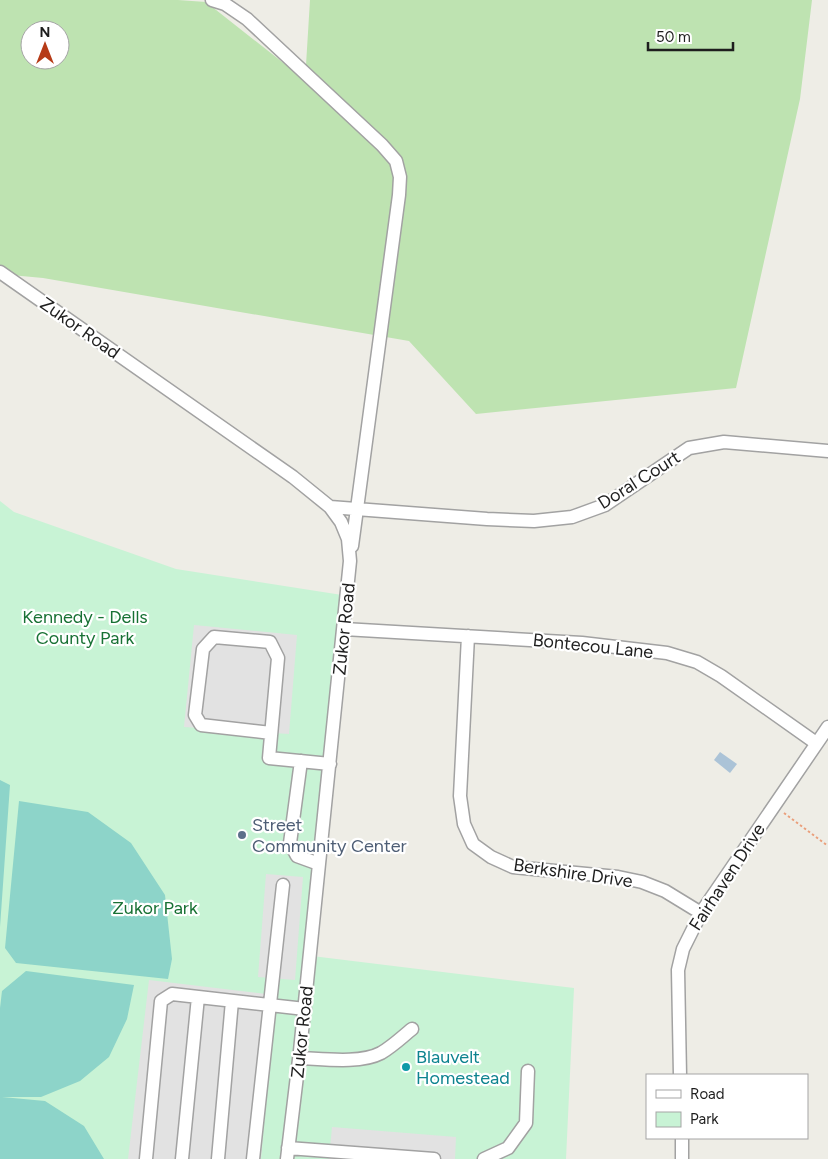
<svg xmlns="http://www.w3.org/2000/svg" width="828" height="1159" viewBox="0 0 828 1159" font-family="Figtree,sans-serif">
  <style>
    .grass { fill: #bee3b1; fill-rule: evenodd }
    .park { fill: #c8f3d5 }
    .pitch { fill: #8dd4c9 }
    .parking { fill: #e2e2e2 }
    .water { fill: #abc3d7 }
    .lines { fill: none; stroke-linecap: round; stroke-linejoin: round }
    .minor-casing { stroke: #a2a2a2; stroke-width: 15 }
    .path { stroke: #ea9f7b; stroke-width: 2; stroke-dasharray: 2.5 2.5; stroke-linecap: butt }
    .minor { stroke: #fff; stroke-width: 12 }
    .service-dot { fill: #5c6f8a; stroke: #fff; stroke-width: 2 }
    .culture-dot { fill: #0f9aa8; stroke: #fff; stroke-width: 2 }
    .labels { text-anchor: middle; stroke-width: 4.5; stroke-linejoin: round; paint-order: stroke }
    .street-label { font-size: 18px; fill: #1e1e1e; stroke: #fff }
    .park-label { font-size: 18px; fill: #187134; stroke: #fff }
    .service-label { font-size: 18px; fill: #4e5e75; stroke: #fff; text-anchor: start }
    .culture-label { font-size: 18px; fill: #0d838f; stroke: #fff; text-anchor: start }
  </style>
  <rect width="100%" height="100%" fill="#eeede6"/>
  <!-- grass -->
  <path class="grass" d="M 0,0 L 178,0 L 206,2 L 286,65 L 306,65 L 310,0 L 812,0 L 800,99 L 736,388 L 476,414 L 409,341 L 43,278 L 0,274 ZM 30,30 L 60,30 L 60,60 L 30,60 Z"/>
  <!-- park -->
  <path class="park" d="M 0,501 L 14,512 L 176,569 L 342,595 L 285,1159 L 0,1159 Z
    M 312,956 L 574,988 L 566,1159 L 293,1159 Z"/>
  <!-- pitch -->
  <path class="pitch" d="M 0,780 L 10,785 L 0,927 Z
    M 19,801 L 88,812 L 131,843 L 165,895 L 172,959 L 168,979 L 16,963 L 5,948 Z
    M 26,971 L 134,985 L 127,1019 L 109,1057 L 80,1081 L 41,1097 L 2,1097 L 45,1101 L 84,1126 L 104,1159 L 0,1159 L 0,1008 L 2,991 Z"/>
  <!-- parking -->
  <path class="parking" d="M 194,625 L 297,635 L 289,734 L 184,727 Z
    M 266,874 L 303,877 L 295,980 L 258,977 Z
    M 149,980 L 275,995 L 261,1159 L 128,1159 Z
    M 332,1127 L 456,1137 L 455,1159 L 329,1159 Z"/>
  <!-- water -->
  <path class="water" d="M 720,752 L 737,764 L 730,773 L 714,760 Z"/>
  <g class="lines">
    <!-- minor casing -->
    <g class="minor-casing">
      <path id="minor" d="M 212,0 L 225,4 L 247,19 L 382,145 L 396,161 L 400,177 L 399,195 L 352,546
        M 0,272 L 293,477 L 330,507 L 341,522 L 348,539 L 350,561 L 319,864 L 300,1051 L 287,1159
        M 330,507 L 487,519 L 534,521 L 572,517 L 605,505 L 689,448 L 724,442 L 828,451
        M 344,629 L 582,643 L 667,653 L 697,662 L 721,676 L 816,743
        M 468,636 L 460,796 L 464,824 L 473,844 L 491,857 L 513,867 L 618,877 L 642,882 L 665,891 L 701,913
        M 271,733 L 201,725 L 195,715 L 203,649 L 214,637 L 270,642 L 278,658 L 269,758 L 330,764
        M 301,761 L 290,843 L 297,856 L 319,864
        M 300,1058 C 324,1059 360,1064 381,1053 C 393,1046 402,1037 412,1029
        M 680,1075 L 678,970 L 683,949 L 701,913 L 828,727
        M 682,1138 L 682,1159
        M 288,1148 L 434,1159
        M 146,1159 L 161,1001 L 172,994 L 305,1009
        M 182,1159 L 198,997
        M 218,1159 L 232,1001
        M 253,1159 L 283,885
        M 484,1159 L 508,1148 L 526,1123 L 528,1071"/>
    </g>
    <!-- path -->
    <path class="path" d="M 784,813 L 828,846"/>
    <!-- minor -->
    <use href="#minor" class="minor"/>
  </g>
  <!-- markers -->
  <circle class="service-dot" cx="242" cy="835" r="5"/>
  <circle class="culture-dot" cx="406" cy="1067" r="5"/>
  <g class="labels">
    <!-- street labels -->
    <g class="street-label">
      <text transform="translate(80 328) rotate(35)" y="6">Zukor Road</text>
      <text transform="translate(639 480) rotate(-32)" y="6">Doral Court</text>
      <text transform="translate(344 629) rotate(-84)" y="6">Zukor Road</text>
      <text transform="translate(593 646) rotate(6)" y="6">Bontecou Lane</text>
      <text transform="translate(573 873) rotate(8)" y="6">Berkshire Drive</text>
      <text transform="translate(727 877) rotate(-57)" y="6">Fairhaven Drive</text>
      <text transform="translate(302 1032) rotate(-84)" y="6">Zukor Road</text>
    </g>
    <!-- park labels -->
    <g class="park-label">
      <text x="85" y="623">Kennedy - Dells<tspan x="85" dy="21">County Park</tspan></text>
      <text x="155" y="914">Zukor Park</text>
    </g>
    <!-- service labels -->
    <g class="service-label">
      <text x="252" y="831">Street<tspan x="252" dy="21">Community Center</tspan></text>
    </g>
    <!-- culture labels -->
    <g class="culture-label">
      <text x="416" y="1063">Blauvelt<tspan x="416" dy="21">Homestead</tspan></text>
    </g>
  </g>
  <!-- legend -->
  <rect x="646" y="1074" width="162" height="65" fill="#ffffff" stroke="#a5a5a5"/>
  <rect x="656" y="1090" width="25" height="8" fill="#ffffff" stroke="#a5a5a5"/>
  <text x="690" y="1099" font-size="15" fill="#1e1e1e">Road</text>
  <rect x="656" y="1112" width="25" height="15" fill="#c8f3d5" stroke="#a5a5a5"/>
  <text x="690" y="1124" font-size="15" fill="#1e1e1e">Park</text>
  <!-- north arrow -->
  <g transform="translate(45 45)"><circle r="24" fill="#ffffff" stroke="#a5a5a5"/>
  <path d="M0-4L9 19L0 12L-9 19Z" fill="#b63b17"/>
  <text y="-8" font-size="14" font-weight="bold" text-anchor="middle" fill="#1e1e1e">N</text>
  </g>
  <!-- scale -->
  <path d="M648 42v8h85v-8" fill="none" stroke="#1e1e1e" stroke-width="2.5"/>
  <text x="656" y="42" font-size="15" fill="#1e1e1e" stroke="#ffffff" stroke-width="4" paint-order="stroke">50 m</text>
</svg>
